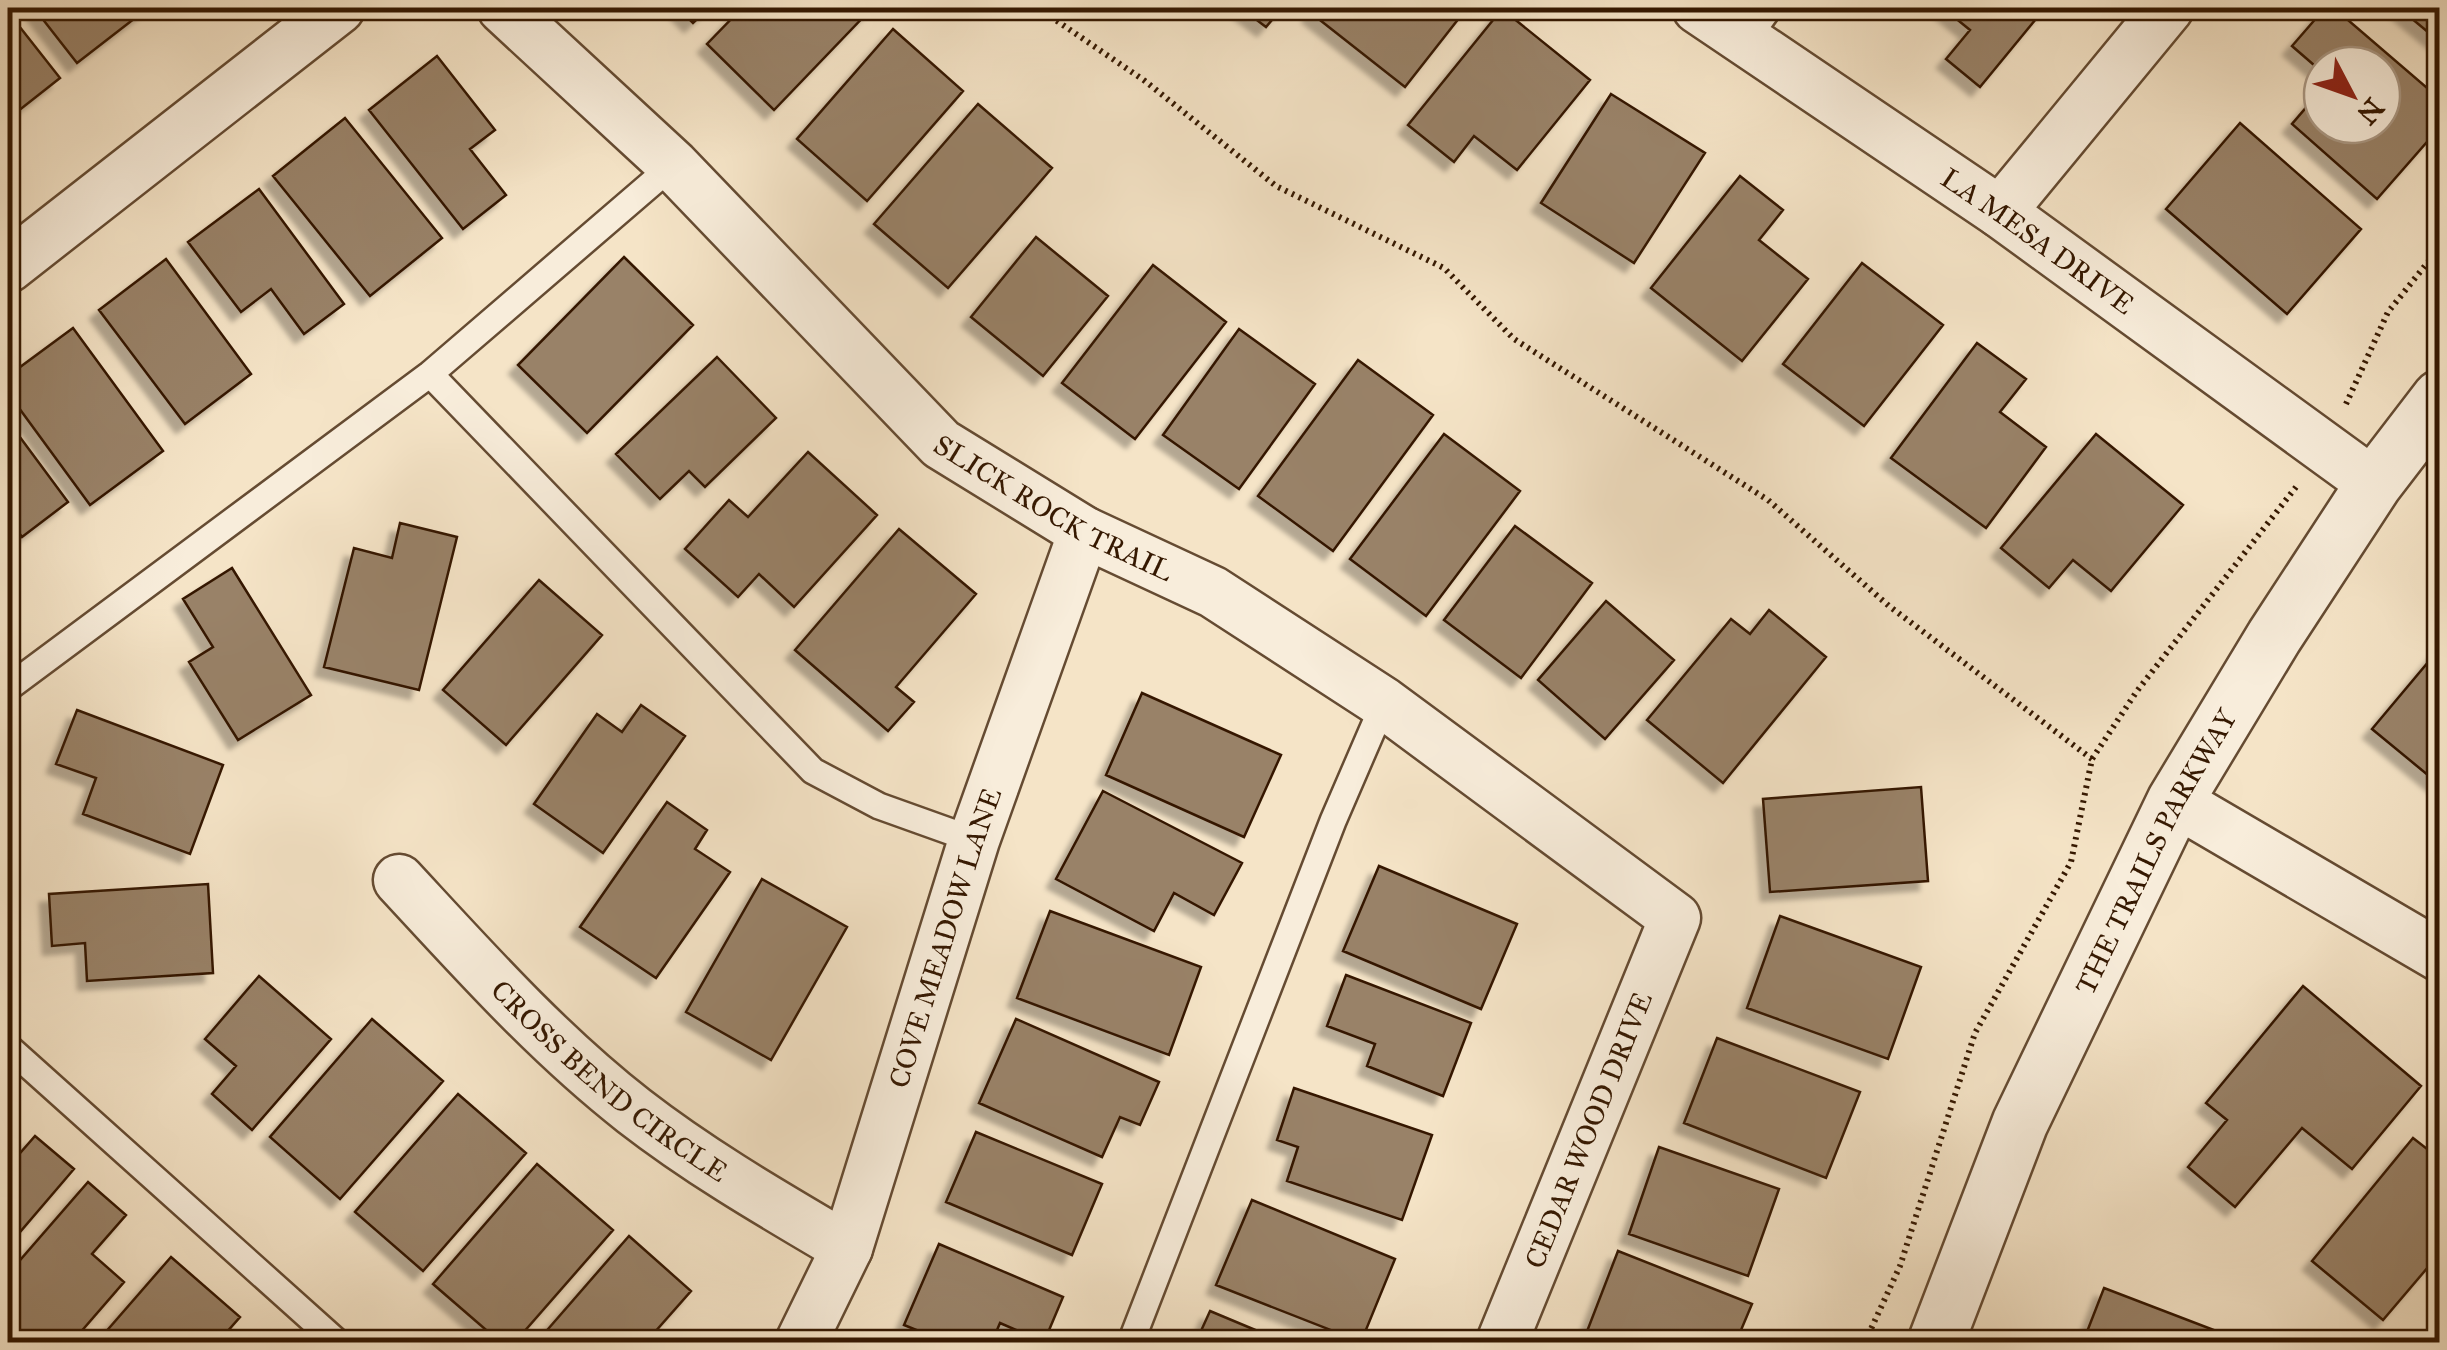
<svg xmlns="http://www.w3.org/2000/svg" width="2447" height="1350" viewBox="0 0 2447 1350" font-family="'IM FELL Great Primer',serif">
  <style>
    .building { fill: #998268; stroke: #351801; stroke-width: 2.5; filter: url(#shadow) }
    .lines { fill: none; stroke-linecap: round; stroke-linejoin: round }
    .service-casing { stroke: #654b32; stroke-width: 30 }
    .minor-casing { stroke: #654b32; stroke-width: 55 }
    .tertiary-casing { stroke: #654b32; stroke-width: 60 }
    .path { stroke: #351801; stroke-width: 6; stroke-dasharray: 2.5 5; stroke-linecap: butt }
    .service { stroke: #f8eddb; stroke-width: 25 }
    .minor { stroke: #f8eddb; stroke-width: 50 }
    .tertiary { stroke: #f8eddb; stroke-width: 55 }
    .labels { text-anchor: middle; stroke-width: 8; stroke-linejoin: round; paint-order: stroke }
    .street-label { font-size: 28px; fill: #351801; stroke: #f8eddb }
  </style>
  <defs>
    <filter id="shadow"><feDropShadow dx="-9" dy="9" stdDeviation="2.5" flood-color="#0004"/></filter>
  </defs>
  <rect width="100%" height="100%" fill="#f5e4c7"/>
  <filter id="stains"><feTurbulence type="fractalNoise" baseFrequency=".002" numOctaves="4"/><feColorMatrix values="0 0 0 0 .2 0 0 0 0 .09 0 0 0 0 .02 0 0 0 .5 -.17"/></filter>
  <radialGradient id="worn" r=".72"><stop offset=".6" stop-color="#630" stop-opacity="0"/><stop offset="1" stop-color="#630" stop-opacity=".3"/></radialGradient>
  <!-- building -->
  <path class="building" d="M 34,8 L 148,8 L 77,63 Z
    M 678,8 L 709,8 L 693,23 Z
    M 742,8 L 870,8 L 871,9 L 774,110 L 707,44 Z
    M 1241,8 L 1282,8 L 1266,27 Z
    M 1315,8 L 1467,8 L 1405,87 L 1311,13 Z
    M 1943,8 L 2045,8 L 1980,87 L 1946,59 L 1970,30 Z
    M 2325,8 L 2334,8 L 2440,99 L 2440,127 L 2377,199 L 2292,124 L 2322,89 L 2322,125 L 2382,125 L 2382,65 L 2322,65 L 2322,72 L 2292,46 Z
    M 2399,8 L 2440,8 L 2440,42 Z
    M 1502,9 L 1590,80 L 1517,170 L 1474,136 L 1454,162 L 1408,125 Z
    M 8,12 L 60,78 L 8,119 Z
    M 893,29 L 963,91 L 867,201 L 797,139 Z
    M 437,56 L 495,130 L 470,149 L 506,195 L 463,229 L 369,110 Z
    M 1611,94 L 1705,153 L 1634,263 L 1541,203 Z
    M 978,104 L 1052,168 L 948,288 L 874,224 Z
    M 345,118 L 442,238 L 370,296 L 273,176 Z
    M 2240,123 L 2361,229 L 2287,314 L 2166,209 Z
    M 1740,176 L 1783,210 L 1759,240 L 1808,279 L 1742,361 L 1651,288 Z
    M 259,189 L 344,304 L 304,334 L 271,289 L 241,312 L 188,242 Z
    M 1036,237 L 1108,296 L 1043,376 L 971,317 Z
    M 624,257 L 693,325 L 587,433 L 518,365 Z
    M 166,259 L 251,374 L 185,424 L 99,310 Z
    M 1862,263 L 1943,325 L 1864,426 L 1783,364 Z
    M 1153,265 L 1226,322 L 1135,439 L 1062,383 Z
    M 73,328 L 163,451 L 90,505 L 8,393 L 8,376 Z
    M 1239,329 L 1315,384 L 1239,489 L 1163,435 Z
    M 1977,343 L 2026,379 L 2000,412 L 2046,447 L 1986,528 L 1891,458 Z
    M 717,357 L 776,418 L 705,487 L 689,471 L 660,499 L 616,454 Z
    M 1358,360 L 1433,415 L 1333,551 L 1258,496 Z
    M 8,421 L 68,502 L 22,537 L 8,518 Z
    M 1444,434 L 1520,491 L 1426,616 L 1350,559 Z
    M 2096,434 L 2183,505 L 2111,591 L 2073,560 L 2049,588 L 2001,548 Z
    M 808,452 L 877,515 L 794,607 L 759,574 L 738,597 L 685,549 L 729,500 L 748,517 Z
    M 400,523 L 457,537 L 419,690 L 324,667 L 354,548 L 392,558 Z
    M 1515,526 L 1592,583 L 1521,678 L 1444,620 Z
    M 899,529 L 976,594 L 896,687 L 914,702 L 888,731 L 795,650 Z
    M 232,568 L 311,695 L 238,740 L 189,662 L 213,647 L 183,599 Z
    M 539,580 L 602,635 L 506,745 L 443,690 Z
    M 1606,601 L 1674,660 L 1605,739 L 1538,680 Z
    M 1769,610 L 1826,657 L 1723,783 L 1647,720 L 1731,619 L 1750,634 Z
    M 2440,648 L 2440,785 L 2372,729 Z
    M 1142,693 L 1281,755 L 1244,837 L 1106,775 Z
    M 641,705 L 685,736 L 603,853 L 534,804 L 597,714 L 622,732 Z
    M 77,710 L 223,765 L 190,854 L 83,814 L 96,778 L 56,764 Z
    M 1921,787 L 1928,881 L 1770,892 L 1763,799 Z
    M 1103,791 L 1242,863 L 1214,915 L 1174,893 L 1154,931 L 1056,879 Z
    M 667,802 L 707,830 L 695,849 L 730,872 L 656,978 L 580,927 Z
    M 1379,866 L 1517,924 L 1481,1009 L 1343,951 Z
    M 762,879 L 847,927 L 771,1060 L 686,1012 Z
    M 208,884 L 213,973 L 87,981 L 85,943 L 52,946 L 49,894 Z
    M 1050,911 L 1201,967 L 1169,1055 L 1017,998 Z
    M 1780,916 L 1921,967 L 1888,1059 L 1747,1008 Z
    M 1346,975 L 1471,1023 L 1443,1096 L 1367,1066 L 1375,1044 L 1327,1026 Z
    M 259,976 L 331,1039 L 252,1130 L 212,1094 L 236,1066 L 205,1039 Z
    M 2303,986 L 2421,1086 L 2352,1169 L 2302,1128 L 2235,1207 L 2188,1167 L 2227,1120 L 2206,1103 Z
    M 372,1019 L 443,1081 L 340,1199 L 270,1137 Z
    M 1016,1019 L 1159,1082 L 1140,1125 L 1120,1117 L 1102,1157 L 979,1103 Z
    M 1717,1038 L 1860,1092 L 1826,1178 L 1684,1123 Z
    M 1294,1088 L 1432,1135 L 1402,1220 L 1287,1181 L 1298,1147 L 1277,1140 Z
    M 458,1094 L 526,1153 L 423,1271 L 355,1212 Z
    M 976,1132 L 1102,1184 L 1072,1255 L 946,1202 Z
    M 35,1136 L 74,1169 L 8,1246 L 8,1167 Z
    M 2413,1138 L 2440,1159 L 2440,1253 L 2383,1320 L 2312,1261 Z
    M 1659,1147 L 1779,1189 L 1748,1276 L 1629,1234 Z
    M 537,1164 L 613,1230 L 515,1342 L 500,1342 L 433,1284 Z
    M 88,1182 L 126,1215 L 92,1254 L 124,1282 L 72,1342 L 34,1342 L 8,1320 L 8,1274 Z
    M 1252,1200 L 1395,1259 L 1361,1342 L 1216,1285 Z
    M 629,1236 L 691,1291 L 646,1342 L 550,1342 L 542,1336 Z
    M 939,1244 L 1063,1297 L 1044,1342 L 1000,1323 L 992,1342 L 946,1342 L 904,1325 Z
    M 1618,1251 L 1752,1304 L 1736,1342 L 1607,1342 L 1586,1334 Z
    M 171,1257 L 240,1317 L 218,1342 L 97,1342 Z
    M 2104,1288 L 2219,1332 L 2215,1342 L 2083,1342 Z
    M 1210,1311 L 1284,1342 L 1196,1342 Z"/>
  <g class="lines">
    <!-- service casing -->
    <g class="service-casing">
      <path id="service" d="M 1746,40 L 1769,8
        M 430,374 L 813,771 L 879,806 L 974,840
        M 8,688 L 430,374 L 673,165
        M 8,1047 L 337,1342
        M 1131,1342 L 1333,821 L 1384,703"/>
    </g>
    <!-- minor casing -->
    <g class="minor-casing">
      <g id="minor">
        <path id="s1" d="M 503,8 L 673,165 L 941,444 L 1084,532 L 1213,592 L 1384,703 L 1675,918 L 1502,1342"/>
        <path id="s2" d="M 1698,8 L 2000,212 L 2374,484"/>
        <path d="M 2000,212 L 2168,8"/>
        <path d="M 8,267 L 339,8"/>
        <path d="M 2175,801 L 2440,956"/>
        <path id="s3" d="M 399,880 C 474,961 547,1043 634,1111 C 701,1163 774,1205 847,1248"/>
        <path id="s4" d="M 801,1342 L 847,1248 L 974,840 L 1084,532"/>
      </g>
    </g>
    <!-- tertiary casing -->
    <g class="tertiary-casing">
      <g id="tertiary">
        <path id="s5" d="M 1936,1342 L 2020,1123 L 2175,801 L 2274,637 L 2374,484 L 2440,398"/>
      </g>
    </g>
    <!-- path -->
    <path class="path" d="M 1038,8 L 1145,81 L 1276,186 L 1444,268 L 1514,339 L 1768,500 L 1889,606 L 2092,759
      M 2346,404 L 2388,312 L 2440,247
      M 1865,1342 L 1900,1266 L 1975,1033 L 2071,862 L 2092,759 L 2137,691 L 2296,487"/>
    <!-- service -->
    <use href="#service" class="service"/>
    <!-- minor -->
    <use href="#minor" class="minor"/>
    <!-- tertiary -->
    <use href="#tertiary" class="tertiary"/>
  </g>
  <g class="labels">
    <!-- street labels -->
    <g class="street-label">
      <text dy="10" stroke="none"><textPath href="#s2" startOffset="412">LA MESA DRIVE</textPath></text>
      <text dy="10" stroke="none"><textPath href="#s1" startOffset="748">SLICK ROCK TRAIL</textPath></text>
      <text dy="10" stroke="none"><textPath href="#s5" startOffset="538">THE TRAILS PARKWAY</textPath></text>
      <text dy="10" stroke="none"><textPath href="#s4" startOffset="430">COVE MEADOW LANE</textPath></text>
      <text dy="10" stroke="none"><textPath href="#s3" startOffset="292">CROSS BEND CIRCLE</textPath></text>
      <text transform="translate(1588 1130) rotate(-68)" y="10">CEDAR WOOD DRIVE</text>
    </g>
  </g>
  <!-- margin -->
  <rect width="2447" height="1350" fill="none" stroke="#f5e4c7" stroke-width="40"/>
  <rect x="10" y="10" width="2427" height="1330" fill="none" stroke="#351801" stroke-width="5"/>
  <rect x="20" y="20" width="2407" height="1310" fill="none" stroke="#351801" stroke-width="2.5"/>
  <!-- north arrow -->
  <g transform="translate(2352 95) rotate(131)"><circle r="48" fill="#f8eddb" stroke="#aa9884" stroke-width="2.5"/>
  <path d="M0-8L18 38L0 25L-18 38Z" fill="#8f2418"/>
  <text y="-15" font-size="28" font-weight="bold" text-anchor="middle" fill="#351801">N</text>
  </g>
  <rect width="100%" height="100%" filter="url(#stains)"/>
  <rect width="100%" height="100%" fill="url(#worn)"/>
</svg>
